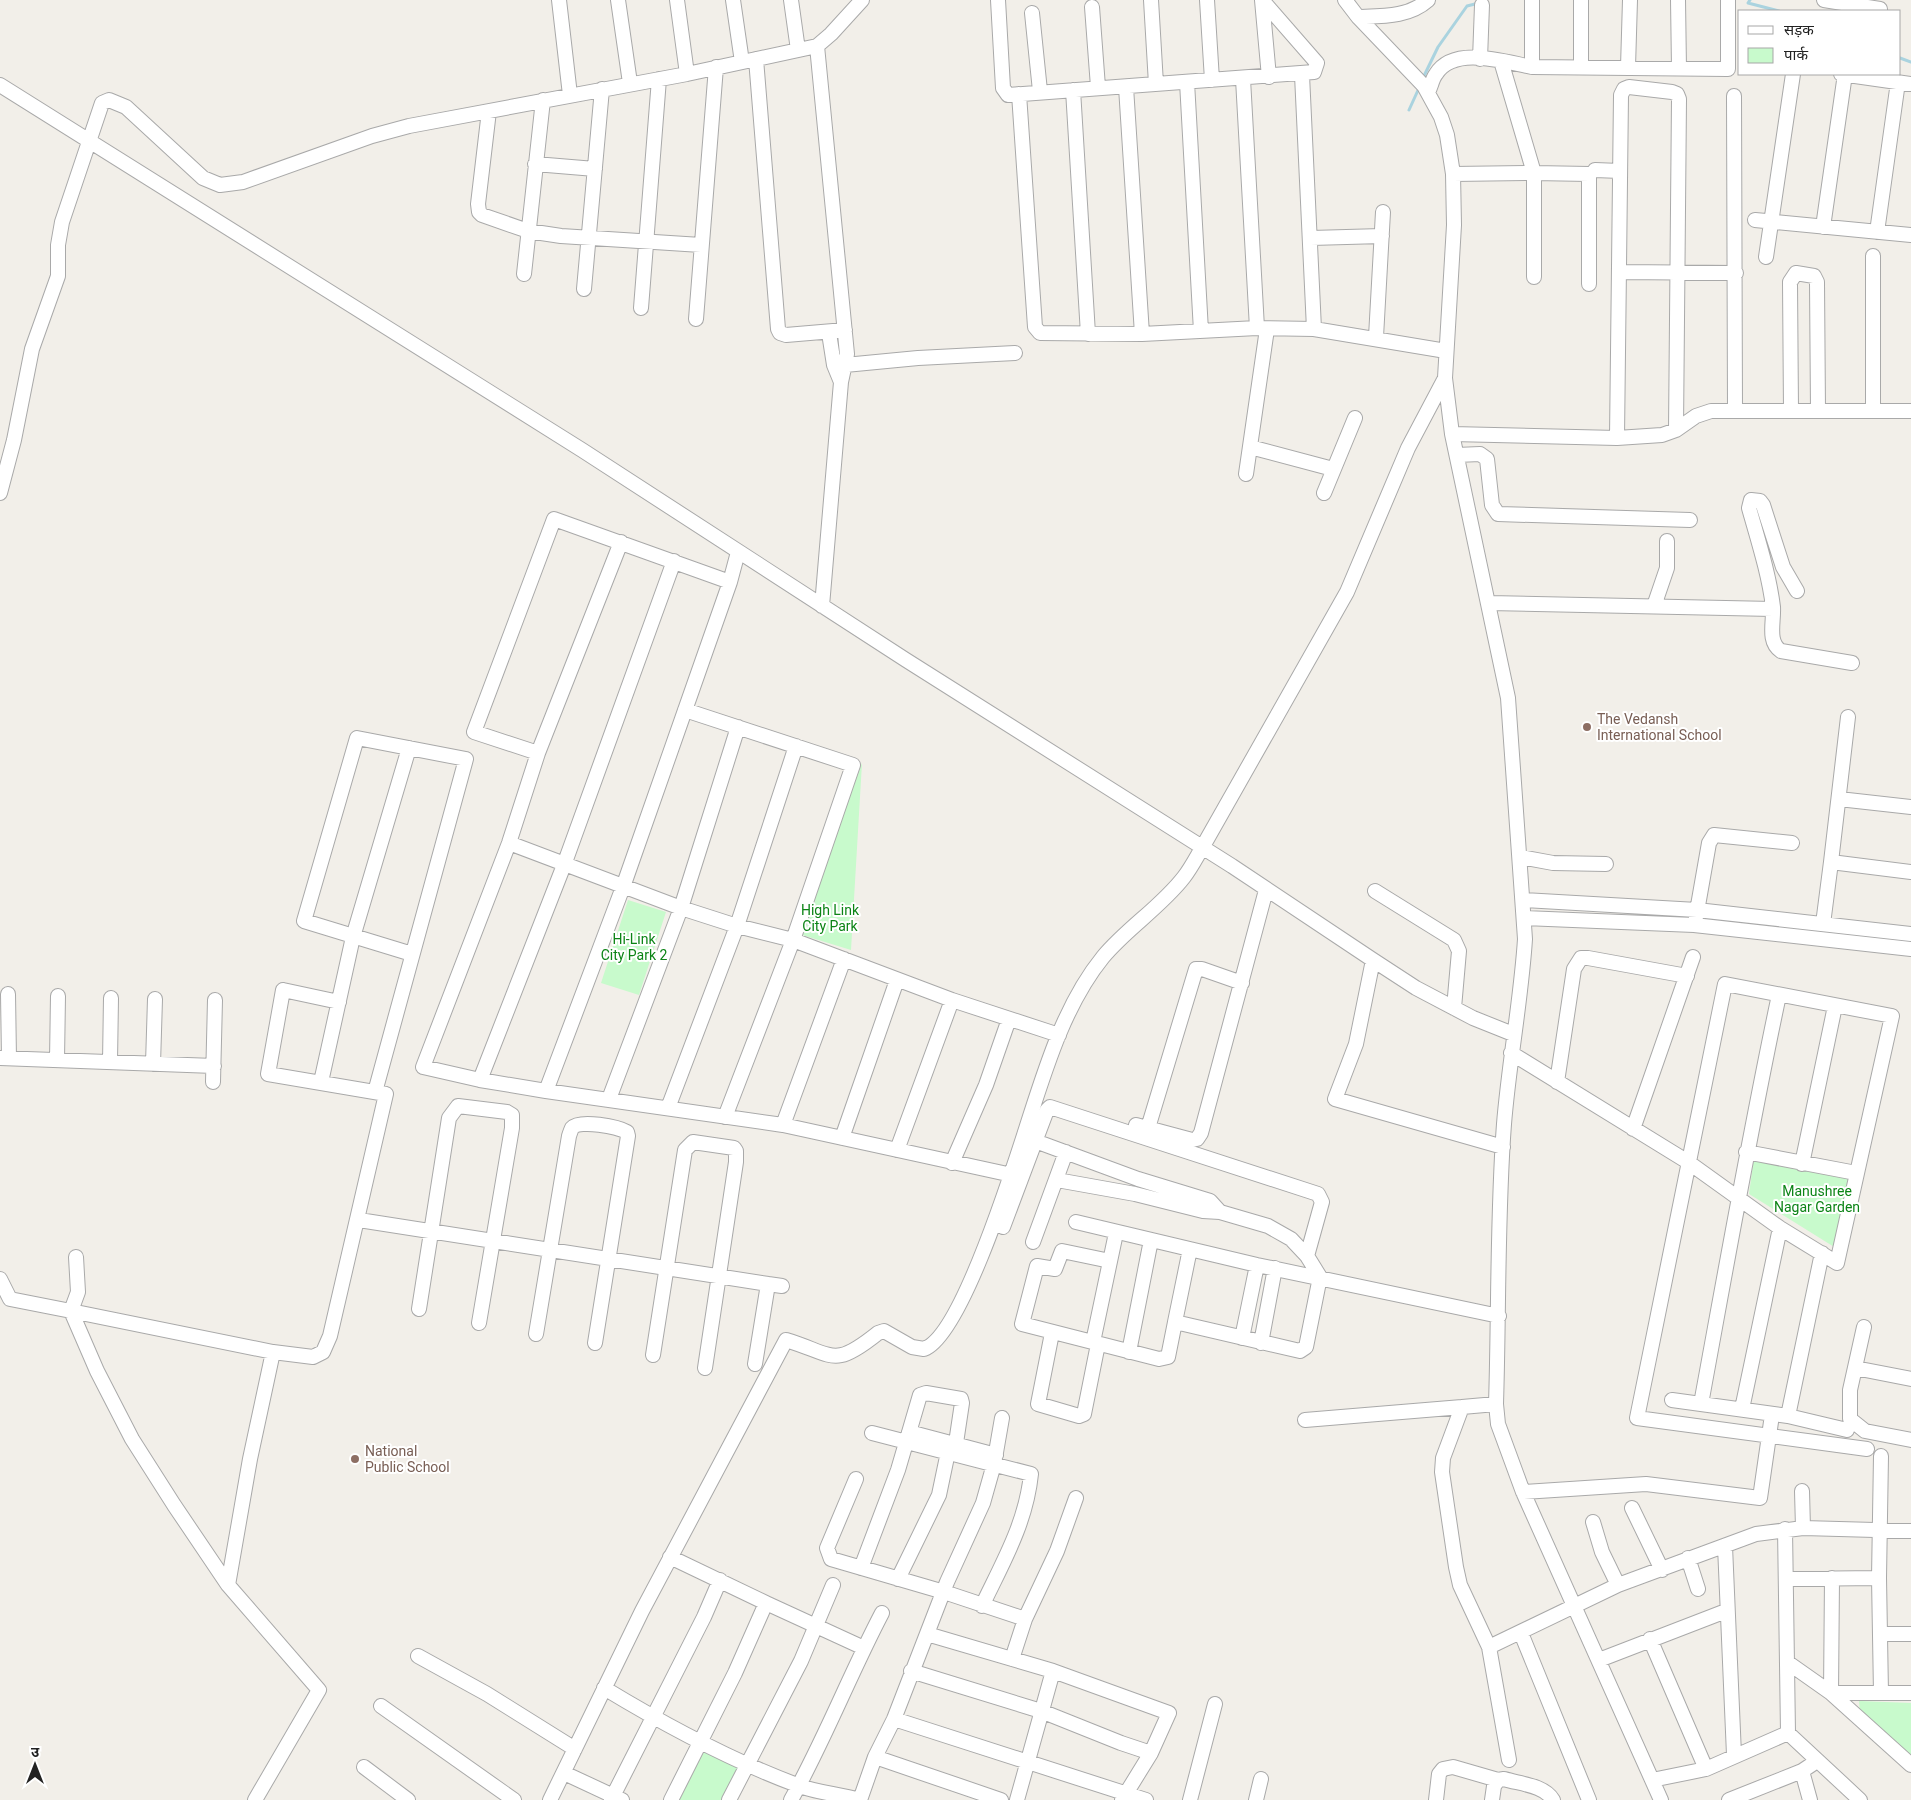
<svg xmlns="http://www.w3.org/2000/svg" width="1911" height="1800" viewBox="0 0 1911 1800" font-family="Roboto,'Noto Sans Devanagari',sans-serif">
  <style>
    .park { fill: #c8facc }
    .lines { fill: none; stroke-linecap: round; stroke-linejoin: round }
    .stream { stroke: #aad3df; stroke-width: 3 }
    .minor-casing { stroke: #a9a9a9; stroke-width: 16 }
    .minor { stroke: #fff; stroke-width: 14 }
    .education-dot { fill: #8d6e63; stroke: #fff; stroke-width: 2 }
    .labels { text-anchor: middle; stroke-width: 4; stroke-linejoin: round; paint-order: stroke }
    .education-label { font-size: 14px; fill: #785e54; stroke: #fff; text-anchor: start }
    .park-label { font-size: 14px; fill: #0c8416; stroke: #fff }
  </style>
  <rect width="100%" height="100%" fill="#f2efe9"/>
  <!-- park -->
  <path class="park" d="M 862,763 L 851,950 L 799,934 Z
    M 628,900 L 666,912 L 639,995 L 601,983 Z
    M 1754,1157 L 1855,1174 L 1839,1250 L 1749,1194 Z
    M 1859,1701 L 1911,1703 L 1911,1759 L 1860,1714 Z
    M 701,1746 L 741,1764 L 725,1800 L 676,1800 Z"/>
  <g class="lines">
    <!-- stream -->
    <path class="stream" d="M 1750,0 L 1748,3 L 1779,11
      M 1900,58 L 1911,62
      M 1422,80 L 1438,47 L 1467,6 L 1479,3
      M 1409,110 L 1419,88"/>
    <!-- minor casing -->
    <g class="minor-casing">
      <path id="minor" d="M 559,0 L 570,95
        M 618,0 L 630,83
        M 677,0 L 687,74
        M 733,0 L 742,62
        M 791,0 L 798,50
        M 998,0 L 1003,88 L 1008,95 L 1314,72 L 1317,63 L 1262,0
        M 1151,0 L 1156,84
        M 1207,0 L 1212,80
        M 1262,0 L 1269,77
        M 1345,0 L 1358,17 L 1424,86 L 1441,117 L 1447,135 L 1453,174 L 1454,225 L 1445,378 L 1452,434 L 1508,698 L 1525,939 C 1521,1001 1509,1062 1504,1124 C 1497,1216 1499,1311 1496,1404 L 1498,1424 L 1523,1492 L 1661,1800
        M 1678,0 L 1679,68
        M 1824,0 L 1880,9
        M 1092,7 L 1098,87
        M 1032,13 L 1040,91
        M 1358,17 C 1383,16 1409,17 1428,0
        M 817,46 L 847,354 L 841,382 L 822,606
        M 756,59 L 778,329 L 780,333 L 786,335 L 845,330
        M 1480,59 L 1482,5
        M 1501,61 L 1534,173 L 1589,174 L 1589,284
        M 1532,67 L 1532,0
        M 1581,67 L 1581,0
        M 1628,67 L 1630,0
        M 1841,74 L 1911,84
        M 1302,75 L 1314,329
        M 1243,79 L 1257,328
        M 1187,82 L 1201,331
        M 0,85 L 582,450 L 906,660 L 1232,866 L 1373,960 L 1416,988 L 1473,1018 L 1513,1034
        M 1126,87 L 1142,334
        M 1073,90 L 1088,334
        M 1428,92 C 1431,87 1432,79 1436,74 C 1454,45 1505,62 1532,67 L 1728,69 L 1728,0
        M 1019,94 L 1035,327 L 1040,333 L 1142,334 L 1257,328 L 1314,329 L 1446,351
        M 1734,96 L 1735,411
        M 489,111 L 478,204 L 479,212 L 482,215 L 528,231 L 561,236 L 701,245
        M 535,164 L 595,169
        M 1595,170 L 1620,171
        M 1453,174 L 1534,173 L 1534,277
        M 1755,220 L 1911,235
        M 1823,227 L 1845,74
        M 1877,232 L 1898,82
        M 1311,238 L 1382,236
        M 1766,257 L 1793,74
        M 1619,272 L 1736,273
        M 524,274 L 543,100
        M 584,289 L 602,89
        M 641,308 L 659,79
        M 696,319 L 716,67
        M 829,333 L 834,365 L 841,382
        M 1376,337 L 1383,212
        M 845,365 L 918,358 L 1015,353
        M 1791,411 L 1790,282 L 1796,273 L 1814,276 L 1817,282 L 1818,411
        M 1873,411 L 1873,256
        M 1452,434 L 1617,438 L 1662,435 L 1676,430 L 1696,416 L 1711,411 L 1911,411
        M 1617,438 L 1621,95 L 1624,89 L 1629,87 L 1672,92 L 1677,94 L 1679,99 L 1676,430
        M 1250,447 L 1333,469
        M 1457,455 L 1480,454 L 1487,459 L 1492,505 L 1498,514 L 1690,520
        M 1246,474 L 1267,329
        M 0,493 L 14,440 L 32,349 L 58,276 L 58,245 L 62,222 L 102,103 L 109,100 L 126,107 L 203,178 L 220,185 L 243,182 L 372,136 L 409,126 L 687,74 L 817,46 L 831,34 L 862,0
        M 1324,493 L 1355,418
        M 621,542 L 538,753 L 509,843 L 423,1067 L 480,1080 L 546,1091 L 783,1125 L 1012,1175
        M 1797,591 L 1783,567 L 1763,505 L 1760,501 L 1751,500 L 1749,508 C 1758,540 1769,574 1773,607 C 1774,622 1767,642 1781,651 L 1852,663
        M 1489,603 L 1773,609
        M 1654,606 L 1667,568 L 1667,541
        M 685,710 L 853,765 L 793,940 L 725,1117
        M 538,753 L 474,732 L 554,519 L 730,582
        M 1839,799 L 1911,807
        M 509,843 L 681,908 L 737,926 L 793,940 L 952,1000 L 1059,1035
        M 1520,857 L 1553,863 L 1606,864
        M 1831,862 L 1848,717
        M 1375,891 L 1454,940 L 1459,951 L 1454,1008
        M 1523,900 L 1697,910 L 1911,934
        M 1696,917 L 1709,843 L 1714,835 L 1792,843
        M 1524,918 L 1694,925 L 1911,949
        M 1823,924 L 1831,862 L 1911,872
        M 1373,960 L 1356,1044 L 1335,1099 L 1503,1147
        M 8,994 L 9,1058
        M 1511,1053 L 1688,1162 L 1780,1228 L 1837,1263 L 1892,1016 L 1725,984 L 1637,1418 L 1867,1449
        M 0,1058 L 214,1066
        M 57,1060 L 58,996
        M 110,1062 L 111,998
        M 153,1064 L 155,999
        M 480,1080 L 564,865 L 674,561
        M 213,1082 L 215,1000
        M 321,1082 L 353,937 L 409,748
        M 1557,1082 L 1574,969 L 1581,958 L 1588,958 L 1687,976
        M 546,1091 L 623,887 L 730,582 L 738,552
        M 375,1092 L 466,759 L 357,738 L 304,921 L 412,954
        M 609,1099 L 681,908 L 738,727
        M 668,1108 L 737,926 L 796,746
        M 783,1125 L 844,959
        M 1136,1125 L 1192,1140 L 1197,1139 L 1201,1133 L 1266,890
        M 1148,1128 L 1196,969 L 1202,969 L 1242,983
        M 1633,1129 L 1693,957
        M 842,1138 L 897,980
        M 1027,1138 L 1138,1179 L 1210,1201 L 1220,1212
        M 897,1150 L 952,1000
        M 1746,1152 L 1856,1173
        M 952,1163 L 986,1085 L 1009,1019
        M 1802,1164 L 1835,1006
        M 1057,1180 L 1135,1194 L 1203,1211 L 1220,1212 L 1268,1226 L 1291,1239 L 1307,1256 L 1320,1277
        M 359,1220 L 768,1284 L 755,1364
        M 1076,1222 L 1257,1265 L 1499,1316
        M 1003,1227 L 1047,1110 L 1050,1107 L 1318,1194 L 1322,1202 L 1307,1256
        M 1033,1242 L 1066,1152
        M 76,1257 L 78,1292 L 71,1311 L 273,1352 L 313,1357 L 323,1352 L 330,1336 L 386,1094 L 268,1074 L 283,990 L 339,1002
        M 1110,1261 L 1062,1251 L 1055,1269 L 1037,1266 L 1022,1324 L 1159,1359 L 1168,1357 L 1175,1322 L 1300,1351 L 1306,1347 L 1320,1277
        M 0,1279 L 10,1299 L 71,1311 L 97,1371 L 132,1439 L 174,1505 L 228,1585 L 319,1690 L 255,1800
        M 768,1284 L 782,1286
        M 419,1309 L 449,1118 L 458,1106 L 507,1112 L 512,1115 L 512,1128 L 479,1323
        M 1175,1322 L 1190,1249
        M 1864,1327 L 1850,1390 L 1850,1419 L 1865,1431 L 1911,1440
        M 1052,1333 L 1038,1404 L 1079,1416 L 1084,1414 L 1098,1344
        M 536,1334 L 569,1136 C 570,1133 571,1130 572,1128 C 580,1119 618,1127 627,1132 L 628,1136 L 595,1343
        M 1242,1338 L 1257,1265
        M 1093,1342 L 1116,1233
        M 1261,1343 L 1275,1268
        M 1129,1352 L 1151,1240
        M 653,1355 L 685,1150 L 693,1142 L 734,1148 L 736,1151 L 736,1162 L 705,1368
        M 1855,1368 L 1911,1379
        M 1672,1400 L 1788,1416 L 1847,1430
        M 1496,1404 L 1462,1407 L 1443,1458 L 1442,1472 L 1456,1567 L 1460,1585 L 1489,1647 L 1509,1760
        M 1701,1404 C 1726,1268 1750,1131 1779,995
        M 1742,1409 L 1780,1228
        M 1788,1416 L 1822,1253
        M 1305,1420 L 1462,1407
        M 909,1432 L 996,1455
        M 872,1433 L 1031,1474 C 1026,1523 1003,1562 982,1606
        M 1881,1456 L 1879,1578 L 1881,1693
        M 856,1479 L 827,1548 L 831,1559 L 944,1592 L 1025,1619 L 1057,1551 L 1076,1498
        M 1802,1491 L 1803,1528
        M 1523,1492 L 1646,1484 L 1760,1498 L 1772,1415
        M 1632,1508 L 1662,1570
        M 1593,1522 L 1602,1552 L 1618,1585
        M 1725,1546 L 1734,1755
        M 670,1557 L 766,1603
        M 1688,1558 L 1698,1589
        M 861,1568 L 898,1470 L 920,1395 L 926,1393 L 961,1399 L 962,1403 L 956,1443
        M 898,1579 L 939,1495 L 948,1452
        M 1786,1579 L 1879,1578
        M 228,1585 L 250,1459 L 273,1352
        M 1521,1633 L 1589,1800
        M 927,1634 L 1053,1671 L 1169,1713 L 1151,1753 L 1122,1800
        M 1880,1634 L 1911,1634
        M 1650,1639 L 1706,1769
        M 1489,1647 L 1618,1585 L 1756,1534 L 1803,1528 L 1911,1531
        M 418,1656 L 487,1694 L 575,1749
        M 1012,1659 L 1025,1619
        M 1599,1660 L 1726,1611
        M 1787,1662 L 1831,1693 L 1832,1578
        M 911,1671 L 1041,1711 L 1121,1743 L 1151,1753
        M 604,1688 C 665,1725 730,1760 797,1785 C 817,1793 840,1794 860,1800
        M 1911,1693 L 1831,1693 L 1911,1765
        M 381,1706 L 514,1800
        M 894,1719 L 1146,1800
        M 1788,1733 L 1860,1800
        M 875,1757 L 1001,1800
        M 364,1767 L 408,1800
        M 1802,1771 L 1810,1800
        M 564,1773 L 622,1800
        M 1652,1780 L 1706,1769 L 1788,1733 L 1785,1529
        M 550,1800 L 642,1611 L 786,1340 C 835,1355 833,1369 878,1333 L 884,1331 L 912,1347 L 924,1349 C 961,1336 1013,1169 1026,1129 C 1045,1070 1064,1005 1103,957 C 1127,928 1161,907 1184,877 C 1191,868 1196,858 1202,848 L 1347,592 L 1408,448 L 1445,378
        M 611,1800 L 704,1617 L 720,1580
        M 671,1800 L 735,1673 L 766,1603 L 864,1648
        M 729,1800 L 801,1661 L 833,1585
        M 791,1800 C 825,1739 850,1674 882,1613
        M 860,1800 L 875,1757 L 894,1719 L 947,1582 L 983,1503 L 994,1464 L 1002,1418
        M 1017,1800 L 1053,1671
        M 1190,1800 L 1215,1704
        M 1256,1800 L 1261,1779
        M 1436,1800 L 1439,1774 L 1443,1769 L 1453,1767 L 1498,1780
        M 1492,1800 L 1494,1786 L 1498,1780 L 1504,1779 C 1520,1784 1544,1785 1553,1800
        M 1729,1800 L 1802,1771 L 1817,1761"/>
    </g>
    <!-- minor -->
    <use href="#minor" class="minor"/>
  </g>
  <!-- markers -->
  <g class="education-dot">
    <circle cx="1587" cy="727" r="5"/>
    <circle cx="355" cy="1459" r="5"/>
  </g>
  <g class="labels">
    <!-- education labels -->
    <g class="education-label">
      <text x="1597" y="724">The Vedansh<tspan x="1597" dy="16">International School</tspan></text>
      <text x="365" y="1456">National<tspan x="365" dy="16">Public School</tspan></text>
    </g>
    <!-- park labels -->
    <g class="park-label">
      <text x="830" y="915">High Link<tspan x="830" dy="16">City Park</tspan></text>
      <text x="634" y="944">Hi-Link<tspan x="634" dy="16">City Park 2</tspan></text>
      <text x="1817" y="1196">Manushree<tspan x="1817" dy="16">Nagar Garden</tspan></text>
    </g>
  </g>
  <!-- legend -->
  <rect x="1738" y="10" width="162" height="65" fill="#ffffff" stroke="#a7a7a7"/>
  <rect x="1748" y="26" width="25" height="8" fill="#ffffff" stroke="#a7a7a7"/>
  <text x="1784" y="35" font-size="15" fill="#222222">सड़क</text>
  <rect x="1748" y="48" width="25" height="15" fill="#c8facc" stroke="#a7a7a7"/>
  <text x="1784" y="60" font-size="15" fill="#222222">पार्क</text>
  <!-- north arrow -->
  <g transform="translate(35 1765)" stroke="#ffffff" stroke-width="4" paint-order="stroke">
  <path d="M0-4L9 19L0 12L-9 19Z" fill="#222222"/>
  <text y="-8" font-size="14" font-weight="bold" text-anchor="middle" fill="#222222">उ</text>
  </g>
</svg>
